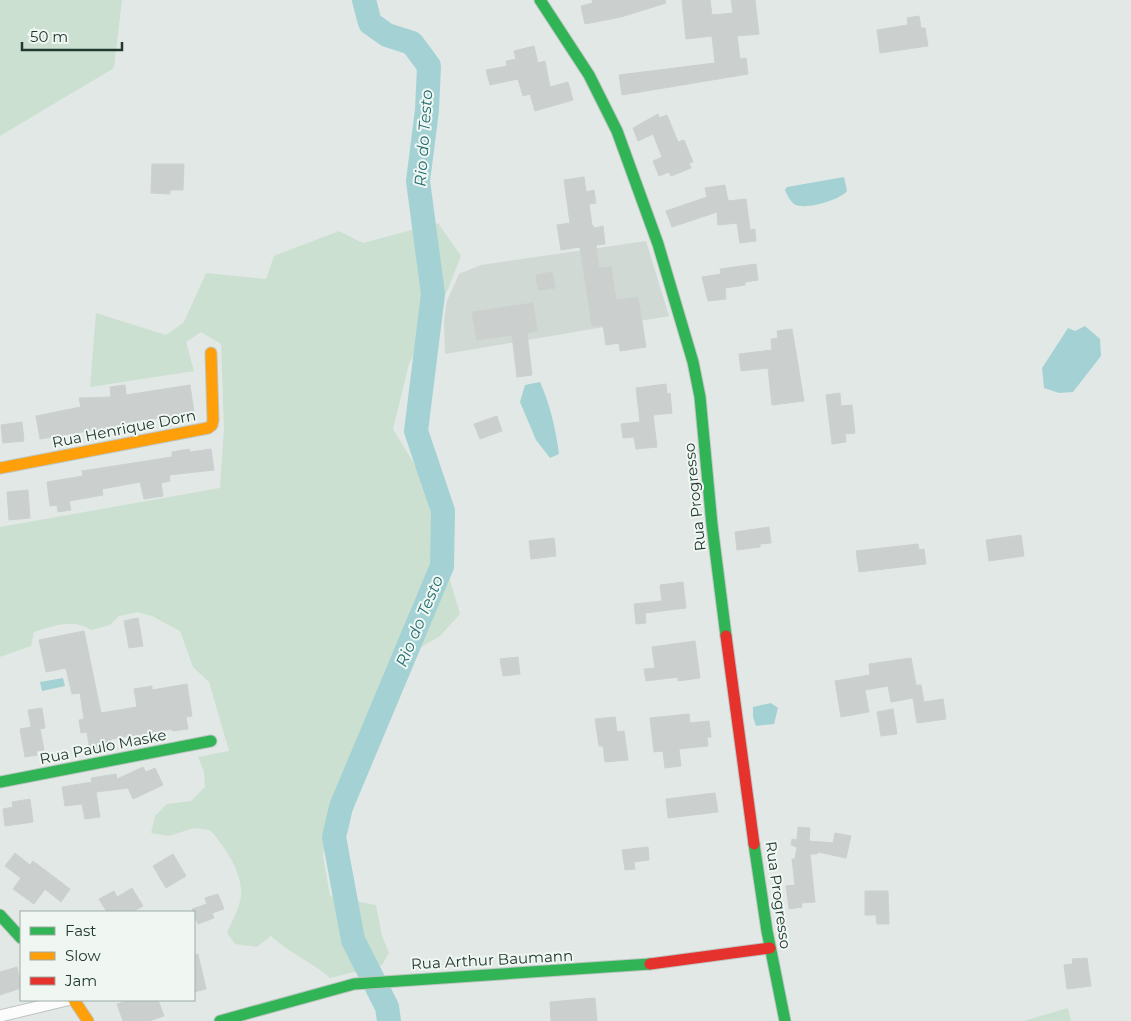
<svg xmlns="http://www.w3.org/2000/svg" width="1131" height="1021" viewBox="0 0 1131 1021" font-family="Montserrat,sans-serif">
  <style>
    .built { fill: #d0d9d4 }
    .green { fill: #cbe0d0 }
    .water { fill: #a4d2d4 }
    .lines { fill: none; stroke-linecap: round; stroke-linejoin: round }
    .river { stroke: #a4d2d4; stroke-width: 24 }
    .building { fill: #cbd0ce; stroke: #cbd1ce }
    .street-casing { stroke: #bfc4c2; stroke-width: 13 }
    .fast-casing { stroke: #bec5c2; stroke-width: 13 }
    .slow-casing { stroke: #bec5c2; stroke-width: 13 }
    .jam-casing { stroke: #bec5c2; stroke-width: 13 }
    .street { stroke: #fbfcfb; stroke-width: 11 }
    .fast { stroke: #30b455; stroke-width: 11 }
    .slow { stroke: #ff9f0a; stroke-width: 11 }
    .jam { stroke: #e5322d; stroke-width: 11 }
    .labels { text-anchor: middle; stroke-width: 4; stroke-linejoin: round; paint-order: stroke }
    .street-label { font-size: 15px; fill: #213930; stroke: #f0f7f3 }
    .water-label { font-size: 16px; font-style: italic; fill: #1f6c71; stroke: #f0f7f3 }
  </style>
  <rect width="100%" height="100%" fill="#e2e8e5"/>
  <!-- built -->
  <path class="built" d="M 646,241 L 669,316 L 445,354 L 444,320 L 447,301 L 459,274 L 481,265 Z"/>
  <!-- green -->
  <path class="green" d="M 0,0 L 122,0 L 114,68 L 0,136 Z
    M 438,223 L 461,256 L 448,289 L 409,364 L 393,429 L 418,470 L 460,614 L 440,636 L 391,665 L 355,754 L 331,805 L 323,856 L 330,896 L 376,905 L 382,936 L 389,953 L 382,965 L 330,978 C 312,962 289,953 271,936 L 257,947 L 235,944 L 227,933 C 232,921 243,902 241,889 C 239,867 224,846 210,830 L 194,828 L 169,836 L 151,833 L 155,816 L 167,804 L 191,801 L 205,787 L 204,772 L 198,757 L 229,751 L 209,682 L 193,667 L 180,631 L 152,616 L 137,612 L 119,616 L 110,625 L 91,630 C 72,618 54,626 34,632 L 31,646 L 0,657 L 0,527 L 220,488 L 224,429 L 221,344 L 201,332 L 186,342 L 194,371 L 90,387 L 96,313 L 166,335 L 184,322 L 206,273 L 266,279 L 274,256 L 339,231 L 363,243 Z
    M 1068,1008 L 1071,1021 L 1026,1021 L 1027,1020 Z"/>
  <!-- water -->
  <path class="water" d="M 844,177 L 847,191 C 840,200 804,211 794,204 C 790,201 787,195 785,190 L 787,187 Z
    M 1085,326 L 1100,339 L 1101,356 L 1073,392 L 1059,393 L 1044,388 L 1042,368 L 1068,328 L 1075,331 Z
    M 540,382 C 550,404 556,430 559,454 L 550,458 L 536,440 L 520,402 L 525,385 Z
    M 63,678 L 65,686 L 42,691 L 40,682 Z
    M 771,703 L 778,708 L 774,724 L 756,726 L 753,717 L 753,707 Z"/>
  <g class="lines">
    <!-- river -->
    <path class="river" d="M 364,0 L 370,23 L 387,35 L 412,43 L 429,66 L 427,110 L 418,181 L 433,294 L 416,431 L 443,511 L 442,566 L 341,807 L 334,837 L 353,940 L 387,1007 L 389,1021"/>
  </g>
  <!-- building -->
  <path class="building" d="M 592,0 L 665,0 L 666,3 L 621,17 L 585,24 L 581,6 L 593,3 Z
    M 682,0 L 710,0 L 712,15 L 733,13 L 731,0 L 755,0 L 759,34 L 737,36 L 740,59 L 746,58 L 748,74 L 622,95 L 619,75 L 715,63 L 712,36 L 686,39 Z
    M 919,16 L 921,28 L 925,28 L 928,46 L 880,53 L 877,30 L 908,25 L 907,18 Z
    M 534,46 L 538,63 L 545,61 L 550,87 L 568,82 L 573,100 L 535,111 L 530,94 L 523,96 L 518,79 L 490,85 L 486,70 L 507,66 L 506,61 L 516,59 L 514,51 Z
    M 658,114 L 659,118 L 667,115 L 678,142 L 684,140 L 693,162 L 689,163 L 691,168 L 671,176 L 669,172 L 659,176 L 653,161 L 662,157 L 653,134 L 638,141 L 633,128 Z
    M 152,164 L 184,164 L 183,190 L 170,190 L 170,194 L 151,193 Z
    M 584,177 L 586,192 L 594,190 L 596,203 L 589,204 L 592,225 L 595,228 L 603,226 L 605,244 L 596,245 L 599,268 L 611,267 L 616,300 L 638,297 L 646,347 L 620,351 L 619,343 L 606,345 L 603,325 L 592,326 L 580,247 L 561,250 L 557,225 L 570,223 L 564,180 Z
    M 725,185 L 728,201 L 746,199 L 750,230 L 755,229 L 756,241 L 740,243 L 737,223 L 718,225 L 717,212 L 672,227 L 666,211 L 707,197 L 705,188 Z
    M 756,264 L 758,280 L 745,282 L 745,285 L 725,288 L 726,299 L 708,301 L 702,277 L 721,274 L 720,269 Z
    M 552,272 L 555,288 L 538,290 L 536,275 Z
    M 533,303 L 537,331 L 527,333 L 532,375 L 517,377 L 512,335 L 477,340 L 472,312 Z
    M 792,329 L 804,401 L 772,405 L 768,368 L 741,371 L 739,354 L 772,350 L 771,339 L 778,338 L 777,331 Z
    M 666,384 L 667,394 L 670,393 L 672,413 L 653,415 L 657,447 L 636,449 L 634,437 L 623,438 L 621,424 L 640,422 L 636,388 Z
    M 125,385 L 126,395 L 190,385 L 194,413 L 123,423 L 123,425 L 40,439 L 36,416 L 81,407 L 79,398 L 111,397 L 110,387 Z
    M 840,393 L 841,406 L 852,405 L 855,433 L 845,434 L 846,442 L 832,444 L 826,395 Z
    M 497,416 L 502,431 L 480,439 L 474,424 Z
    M 22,422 L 24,441 L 3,443 L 1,425 Z
    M 189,449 L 190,452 L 211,449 L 214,470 L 169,475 L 170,481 L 161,483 L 163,496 L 144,499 L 140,482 L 102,489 L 103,495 L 69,501 L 71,510 L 58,512 L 57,505 L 50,506 L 47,482 L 83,476 L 82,471 L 172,457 L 172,452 Z
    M 28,490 L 30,518 L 9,520 L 7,492 Z
    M 769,527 L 771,543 L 760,544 L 760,547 L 737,550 L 735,532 Z
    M 1021,535 L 1024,556 L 989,561 L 986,540 Z
    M 554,538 L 556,556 L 531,559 L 529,541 Z
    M 918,544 L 919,550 L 924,549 L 926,564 L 859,572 L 856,551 Z
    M 683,582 L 686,608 L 645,613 L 646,623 L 636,624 L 634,604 L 662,601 L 660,585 Z
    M 138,618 L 143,646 L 129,648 L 124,621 Z
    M 84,631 L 101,713 L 137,707 L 134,689 L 152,686 L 152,690 L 187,684 L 192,716 L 186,717 L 188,729 L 172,731 L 172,729 L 111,739 L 113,747 L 90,751 L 87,732 L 81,733 L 79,720 L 84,719 L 80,693 L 72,694 L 66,668 L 46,672 L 39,640 Z
    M 695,641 L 700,678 L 678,681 L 678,677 L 646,681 L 644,669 L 655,668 L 652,647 Z
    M 518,657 L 520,674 L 503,676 L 500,659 Z
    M 911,658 L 916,685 L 921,685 L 924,702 L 943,699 L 946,719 L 917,723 L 913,698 L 891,702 L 888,686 L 865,690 L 869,712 L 841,717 L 835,681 L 870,675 L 869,664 Z
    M 42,708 L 45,728 L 40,729 L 44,750 L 36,751 L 37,755 L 25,757 L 20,729 L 31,727 L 28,710 Z
    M 893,709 L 897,734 L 881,736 L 877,712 Z
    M 689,714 L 690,723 L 709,721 L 711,737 L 707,737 L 708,746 L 679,749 L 681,766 L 665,768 L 663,751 L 654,752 L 650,718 Z
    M 615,717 L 617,732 L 624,731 L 628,760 L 605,762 L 603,746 L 599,746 L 595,719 Z
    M 143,767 L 146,772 L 155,768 L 163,785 L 133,799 L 128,788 L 96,792 L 100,817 L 85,819 L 82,804 L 65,806 L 62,787 L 92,782 L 91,778 L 116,774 L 117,779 Z
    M 715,793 L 718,812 L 668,818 L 666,799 Z
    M 30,799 L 33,822 L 5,826 L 3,809 L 13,807 L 12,802 Z
    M 798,827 L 810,828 L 809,841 L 833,843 L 835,833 L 851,836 L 846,858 L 818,852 L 817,854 L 810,854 L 815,902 L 801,903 L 802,907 L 789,909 L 786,886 L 795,885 L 792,859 L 795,859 L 797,847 L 791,845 L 792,839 L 797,840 Z
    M 648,847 L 649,860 L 634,862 L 635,869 L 625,870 L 622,850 Z
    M 15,853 L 30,865 L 33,861 L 70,889 L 61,902 L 45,889 L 34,904 L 13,889 L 21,878 L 5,866 Z
    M 173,854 L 186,876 L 166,888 L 153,866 Z
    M 132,888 L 143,906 L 132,912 L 107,912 L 99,899 L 114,891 L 117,897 Z
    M 865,891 L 888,891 L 889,924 L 877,924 L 876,915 L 865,915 Z
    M 218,894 L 224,909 L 212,913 L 214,918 L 198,924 L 192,909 L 207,904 L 205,898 Z
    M 198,954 L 206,989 L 194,992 L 194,955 Z
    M 1087,958 L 1091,986 L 1067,989 L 1064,965 L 1073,964 L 1072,959 Z
    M 17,967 L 21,988 L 0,995 L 0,972 Z
    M 595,998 L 597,1021 L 551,1021 L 550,1002 Z
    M 130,1000 L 158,1000 L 164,1016 L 149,1021 L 123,1021 L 117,1004 Z"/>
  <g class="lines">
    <!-- street casing -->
    <g class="street-casing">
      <path id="street" d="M 0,1016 L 67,1000"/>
    </g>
    <!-- fast casing -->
    <g class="fast-casing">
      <path id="fast" d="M 540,0 L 589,75 L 617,131 L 658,244 L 693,362 L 700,397 L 712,525 L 726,636
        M 0,782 L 211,741
        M 754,844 L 767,931 L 785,1021
        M 0,915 L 21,938
        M 220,1021 L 354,984 L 650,964"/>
    </g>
    <!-- slow casing -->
    <g class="slow-casing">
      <path id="slow" d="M 0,468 L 208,428 L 212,425 L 213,420 L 211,353
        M 74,1000 L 88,1021"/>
    </g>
    <!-- jam casing -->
    <g class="jam-casing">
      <path id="jam" d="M 726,636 L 754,844
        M 650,964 L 770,948"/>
    </g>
    <!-- street -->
    <use href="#street" class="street"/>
    <!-- fast -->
    <use href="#fast" class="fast"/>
    <!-- slow -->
    <use href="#slow" class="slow"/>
    <!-- jam -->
    <use href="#jam" class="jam"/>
  </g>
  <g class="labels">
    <!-- street labels -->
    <g class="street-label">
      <text transform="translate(124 429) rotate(-11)" y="5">Rua Henrique Dorn</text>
      <text transform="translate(695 497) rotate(-96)" y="5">Rua Progresso</text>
      <text transform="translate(103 747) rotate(-11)" y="5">Rua Paulo Maske</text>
      <text transform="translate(778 895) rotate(82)" y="5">Rua Progresso</text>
      <text transform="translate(492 960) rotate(-3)" y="5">Rua Arthur Baumann</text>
    </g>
    <!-- water labels -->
    <g class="water-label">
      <text transform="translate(423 138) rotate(-86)" y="6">Rio do Testo</text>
      <text transform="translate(419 621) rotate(-67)" y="6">Rio do Testo</text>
    </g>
  </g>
  <!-- legend -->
  <rect x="20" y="911" width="175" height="90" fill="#f0f7f3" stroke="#9daba5"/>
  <rect x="30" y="927" width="25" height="8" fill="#30b455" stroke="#9daba5"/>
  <text x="65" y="936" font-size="15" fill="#213930">Fast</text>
  <rect x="30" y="952" width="25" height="8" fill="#ff9f0a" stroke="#9daba5"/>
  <text x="65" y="961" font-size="15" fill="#213930">Slow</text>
  <rect x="30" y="977" width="25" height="8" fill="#e5322d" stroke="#9daba5"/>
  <text x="65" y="986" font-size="15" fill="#213930">Jam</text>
  <!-- scale -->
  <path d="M22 42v8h100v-8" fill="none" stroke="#213930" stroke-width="2.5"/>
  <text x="30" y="42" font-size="15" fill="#213930" stroke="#f0f7f3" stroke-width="4" paint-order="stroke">50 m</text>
</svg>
